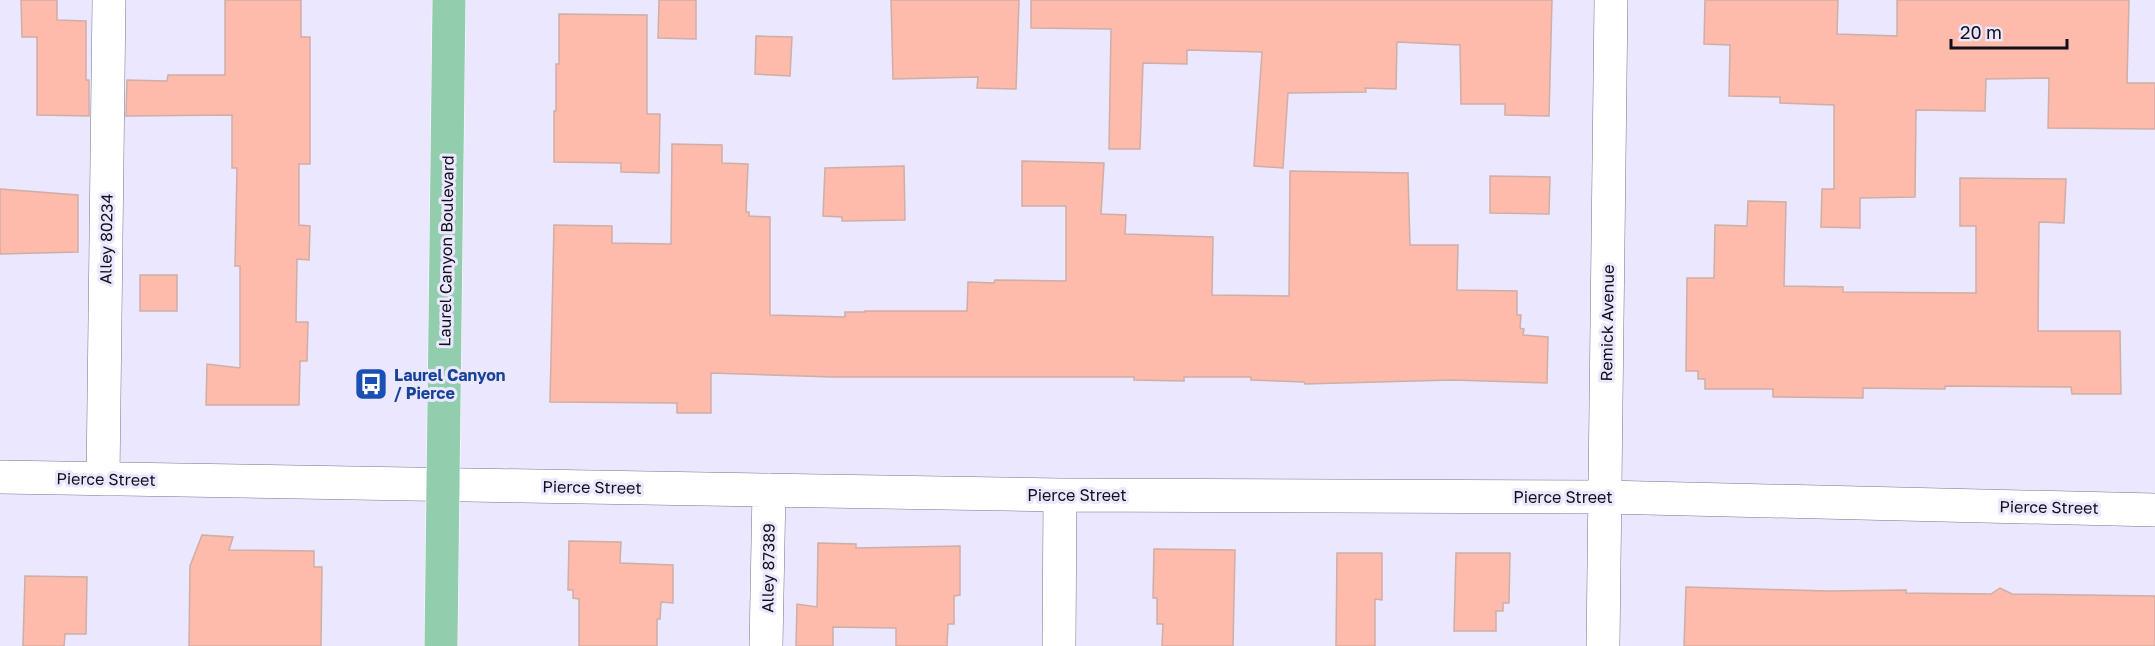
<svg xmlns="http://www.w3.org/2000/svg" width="2155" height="646" viewBox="0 0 2155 646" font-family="'Golos Text',sans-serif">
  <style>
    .building { fill: #febaaa; stroke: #cfaea6; stroke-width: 1.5 }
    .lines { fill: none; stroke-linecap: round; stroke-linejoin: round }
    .minor-casing { stroke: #79748e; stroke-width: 34 }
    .major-casing { stroke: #fff; stroke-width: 34 }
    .minor { stroke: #fff; stroke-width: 33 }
    .major { stroke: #92cdae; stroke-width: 33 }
    .labels { text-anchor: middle; stroke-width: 6; stroke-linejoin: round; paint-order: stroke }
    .street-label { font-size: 16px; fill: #110f19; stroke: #eae7ff }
    .transit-label { font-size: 16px; font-weight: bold; fill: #164399; stroke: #eae7ff; text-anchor: start }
  </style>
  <rect width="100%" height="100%" fill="#eae7ff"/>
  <!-- building -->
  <path class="building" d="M 21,0 L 57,0 L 57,20 L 86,21 L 86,80 L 89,80 L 89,116 L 37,115 L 37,37 L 22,37 Z
    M 225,0 L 301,0 L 301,37 L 310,37 L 310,164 L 299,164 L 299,225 L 310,226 L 309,260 L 297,259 L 296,322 L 308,322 L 307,361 L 300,361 L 299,405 L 206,405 L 207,364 L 240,368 L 240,266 L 235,266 L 237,168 L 232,168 L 232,115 L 126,116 L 127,80 L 167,81 L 168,75 L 225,75 Z
    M 659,0 L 696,0 L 696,39 L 658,38 Z
    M 891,0 L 1019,0 L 1016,89 L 977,88 L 978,77 L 893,79 Z
    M 1031,0 L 1552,0 L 1549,116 L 1505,115 L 1505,104 L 1461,104 L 1460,45 L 1397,42 L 1396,89 L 1365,88 L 1366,92 L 1288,93 L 1283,168 L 1254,166 L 1262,52 L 1187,50 L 1187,64 L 1143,63 L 1140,149 L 1109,149 L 1111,29 L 1031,28 Z
    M 1705,0 L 1838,0 L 1837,34 L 1897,36 L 1897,0 L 2129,0 L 2127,83 L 2155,83 L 2155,129 L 2048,128 L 2049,78 L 1986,79 L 1985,111 L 1916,110 L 1915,197 L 1860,198 L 1860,228 L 1821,227 L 1822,189 L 1834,189 L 1834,105 L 1780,103 L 1780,97 L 1729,96 L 1730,45 L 1704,44 Z
    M 559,14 L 647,15 L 647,114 L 660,114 L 659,173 L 621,172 L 621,163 L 554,162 L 554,111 L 556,111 L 556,64 L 559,64 Z
    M 756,36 L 792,37 L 790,76 L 755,74 Z
    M 672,144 L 722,145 L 722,163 L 748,164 L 746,212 L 749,212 L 749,216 L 770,217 L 770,315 L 845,317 L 845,312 L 865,312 L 865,311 L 967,311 L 968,282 L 994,283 L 995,280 L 1066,281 L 1066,206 L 1022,206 L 1022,161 L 1104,163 L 1101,214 L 1126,215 L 1125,234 L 1213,237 L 1212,295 L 1289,296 L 1290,171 L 1408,173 L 1410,245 L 1458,245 L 1457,290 L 1517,291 L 1517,315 L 1521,315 L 1520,328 L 1524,329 L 1523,335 L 1548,337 L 1547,383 L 1452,380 L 1305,384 L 1304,382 L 1251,380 L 1251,377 L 1184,377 L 1184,381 L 1134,380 L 1134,377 L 832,377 L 711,373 L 711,413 L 677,413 L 677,403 L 550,402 L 554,225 L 612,226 L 612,243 L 671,244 Z
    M 904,166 L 905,220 L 842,221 L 842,217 L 823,216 L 825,168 Z
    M 1490,176 L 1550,177 L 1549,214 L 1490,213 Z
    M 1960,178 L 2066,179 L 2064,223 L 2039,222 L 2038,331 L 2120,331 L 2121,394 L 2072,394 L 2071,387 L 1945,386 L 1945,389 L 1863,388 L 1863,398 L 1773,397 L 1773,389 L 1705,389 L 1705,379 L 1698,379 L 1698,371 L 1686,371 L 1687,278 L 1714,278 L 1715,225 L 1747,226 L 1748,201 L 1786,202 L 1784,286 L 1843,287 L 1843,292 L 1976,293 L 1976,226 L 1960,226 Z
    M 0,189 L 78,195 L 78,252 L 0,254 Z
    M 140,275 L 177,275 L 177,311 L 140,311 Z
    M 202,535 L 233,537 L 229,550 L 314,551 L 314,567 L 322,567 L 321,646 L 189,646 L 190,566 Z
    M 569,541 L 621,542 L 620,563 L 673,565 L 673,603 L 661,602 L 660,619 L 657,619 L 657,646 L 579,646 L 579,599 L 573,598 L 573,590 L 568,590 Z
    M 818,543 L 856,544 L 856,548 L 960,546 L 960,595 L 954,596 L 954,624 L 948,624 L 947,646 L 896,646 L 896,628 L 833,627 L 833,646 L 796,646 L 797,604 L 817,607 Z
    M 1154,549 L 1235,550 L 1233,646 L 1162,646 L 1163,624 L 1157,624 L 1157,598 L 1153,598 Z
    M 1337,553 L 1382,553 L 1382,600 L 1375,599 L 1375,646 L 1336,646 Z
    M 1456,553 L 1510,553 L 1509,603 L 1503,603 L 1503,611 L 1496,611 L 1496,631 L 1454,631 Z
    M 25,576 L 87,577 L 86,634 L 65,634 L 64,646 L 23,646 Z
    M 1686,587 L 1827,591 L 1906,590 L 1906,593 L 1991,594 L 2000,588 L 2012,594 L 2155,596 L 2155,646 L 1684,646 Z"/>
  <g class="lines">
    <!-- minor casing -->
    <g class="minor-casing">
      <path id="minor" d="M 0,477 L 1060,495 L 1605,497 L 2155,510
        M 103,479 L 109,0
        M 766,646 L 769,490
        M 1059,646 L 1060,495
        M 1603,646 L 1611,0"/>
    </g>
    <!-- major casing -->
    <g class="major-casing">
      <path id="major" d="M 441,646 L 449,0"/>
    </g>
    <!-- minor -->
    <use href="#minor" class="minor"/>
    <!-- major -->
    <use href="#major" class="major"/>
  </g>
  <!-- icons -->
  <defs>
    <g id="bus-square" transform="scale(1.725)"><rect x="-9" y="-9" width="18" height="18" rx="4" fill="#1a4fb4" stroke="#eae7ff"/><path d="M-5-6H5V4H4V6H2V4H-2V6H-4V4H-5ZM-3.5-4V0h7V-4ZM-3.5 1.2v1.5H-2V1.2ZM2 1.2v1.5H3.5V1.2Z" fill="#fff"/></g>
  </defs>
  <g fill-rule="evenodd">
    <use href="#bus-square" x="371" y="384"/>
  </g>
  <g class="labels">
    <!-- street labels -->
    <g class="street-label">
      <text transform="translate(106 239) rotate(-89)" y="6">Alley 80234</text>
      <text transform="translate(446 251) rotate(-89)" y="6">Laurel Canyon Boulevard</text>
      <text transform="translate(1607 323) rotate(-89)" y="6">Remick Avenue</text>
      <text transform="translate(106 479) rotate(1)" y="6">Pierce Street</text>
      <text transform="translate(592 487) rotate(1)" y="6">Pierce Street</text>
      <text x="1077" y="501">Pierce Street</text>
      <text x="1563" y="503">Pierce Street</text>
      <text transform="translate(2049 507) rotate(1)" y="6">Pierce Street</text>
      <text transform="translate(768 568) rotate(-89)" y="6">Alley 87389</text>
    </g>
    <!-- transit labels -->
    <g class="transit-label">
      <text x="394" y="381">Laurel Canyon<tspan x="394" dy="18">/ Pierce</tspan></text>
    </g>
  </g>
  <!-- scale -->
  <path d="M1951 39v9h116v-9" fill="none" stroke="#110f19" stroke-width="3"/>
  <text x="1960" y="39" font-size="18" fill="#110f19" stroke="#eae7ff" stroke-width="4.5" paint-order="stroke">20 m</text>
</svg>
